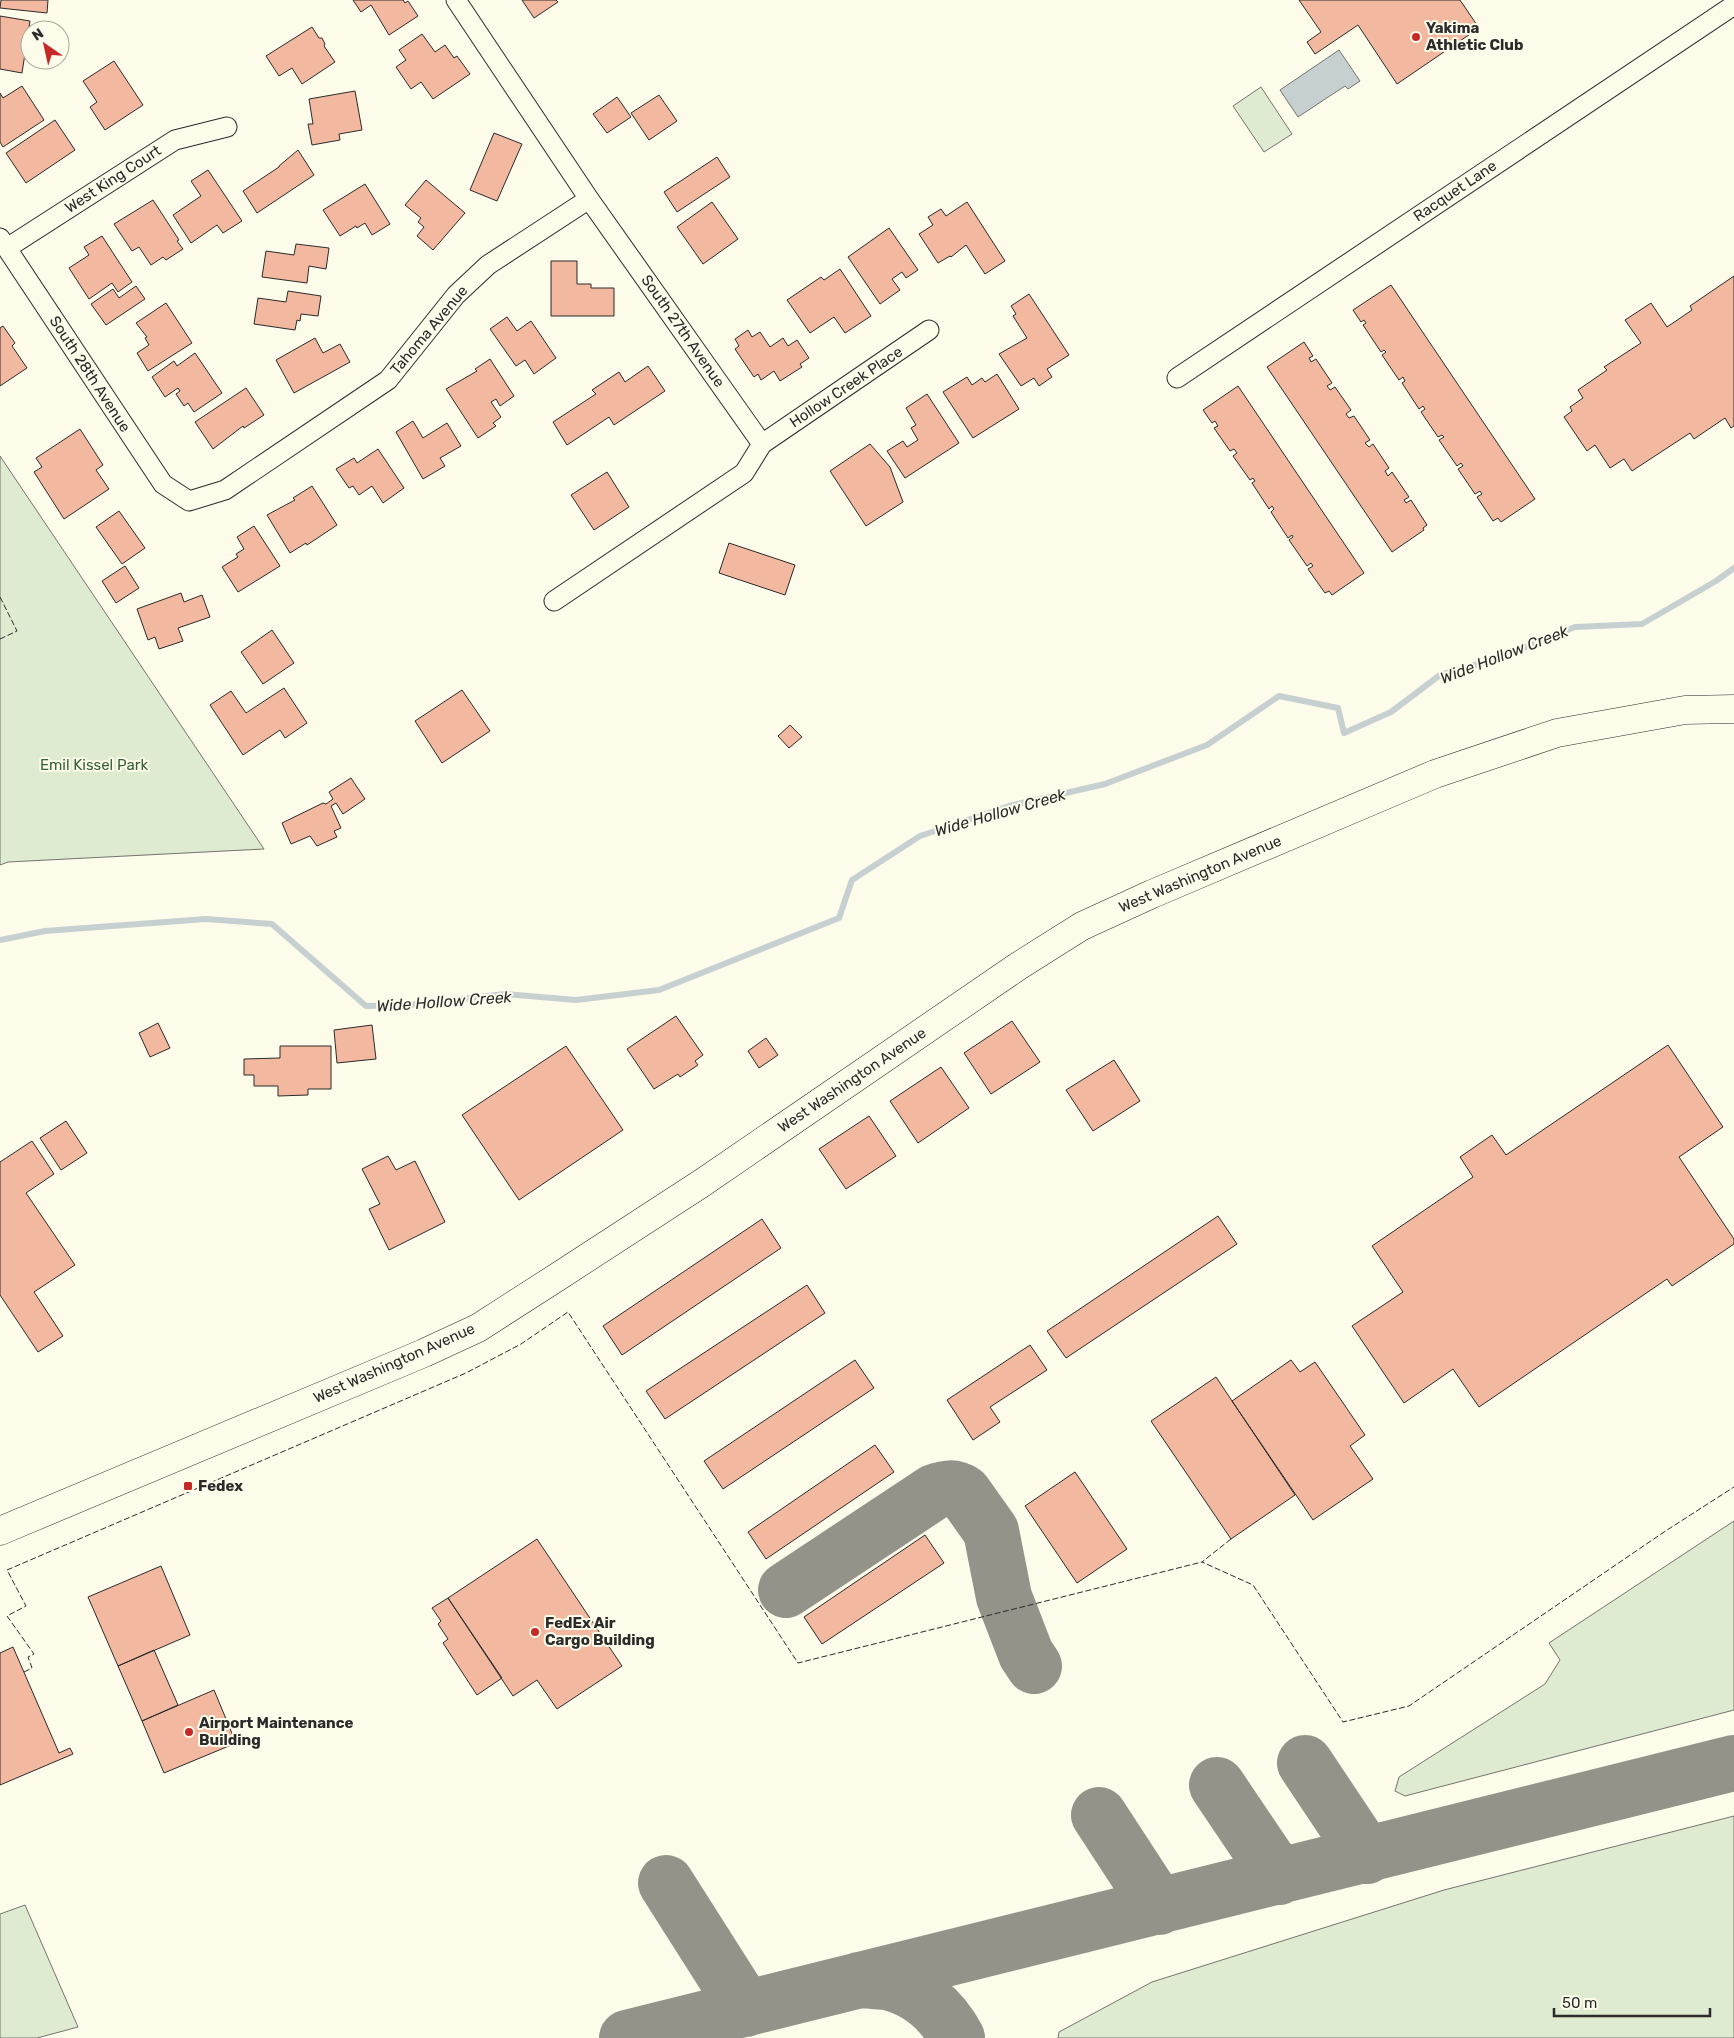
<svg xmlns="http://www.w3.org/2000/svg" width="1734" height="2038" viewBox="0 0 1734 2038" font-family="Rubik,sans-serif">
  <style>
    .green { fill: #deebd1; stroke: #74746e }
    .water { fill: #c7d0d0; stroke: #74746e }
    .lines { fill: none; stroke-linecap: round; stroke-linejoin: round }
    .stream { stroke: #c7d0d0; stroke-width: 6 }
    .taxiway { stroke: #94938a; stroke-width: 56 }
    .building { fill: #f2b8a0; stroke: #2b2b2b }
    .minor-casing { stroke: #2b2b2b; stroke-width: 21 }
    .primary-casing { stroke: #2b2b2b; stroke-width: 29 }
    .minor { stroke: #fdfbea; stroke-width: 19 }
    .primary { stroke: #fdfbea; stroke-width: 28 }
    .fence { stroke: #2b2b2b; stroke-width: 1; stroke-dasharray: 6 2.5; stroke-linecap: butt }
    .poi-dot { fill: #c62828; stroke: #fdfbea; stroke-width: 2 }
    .labels { text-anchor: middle; stroke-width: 4; stroke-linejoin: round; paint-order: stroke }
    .poi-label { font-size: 15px; font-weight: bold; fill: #2b2b2b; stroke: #fdfbea; text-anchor: start }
    .street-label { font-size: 15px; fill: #2b2b2b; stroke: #fdfbea }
    .park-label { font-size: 15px; fill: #34623c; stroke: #fdfbea }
    .water-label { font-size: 16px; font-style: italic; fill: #2b2b2b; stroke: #fdfbea }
  </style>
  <rect width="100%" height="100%" fill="#fdfbea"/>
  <!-- green -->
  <path class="green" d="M 1261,87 L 1292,134 L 1264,152 L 1233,106 Z
    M 0,456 L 264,849 L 8,862 L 0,865 Z
    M 1734,1521 L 1734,1710 L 1405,1796 L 1395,1791 L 1399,1777 L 1545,1684 L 1560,1660 L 1549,1643 Z
    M 1734,1816 L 1734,2038 L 1058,2038 L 1059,2032 L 1152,1982 L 1444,1890 Z
    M 25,1905 L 78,2027 L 37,2038 L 0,2038 L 0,1914 Z"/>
  <!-- water -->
  <path class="water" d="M 1339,50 L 1360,81 L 1348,89 L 1345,86 L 1298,117 L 1280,90 Z"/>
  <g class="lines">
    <!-- stream -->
    <path class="stream" d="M 0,940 L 45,931 L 206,919 L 272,924 L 366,1006 L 409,1005 L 505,994 L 576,1000 L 659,990 L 839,918 L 852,880 L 920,836 L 1009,806 L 1105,784 L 1207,745 L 1279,696 L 1338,708 L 1344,733 L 1391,712 L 1440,675 L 1496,659 L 1575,627 L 1642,624 L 1716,581 L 1734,568"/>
    <!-- taxiway -->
    <path class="taxiway" d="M 786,1590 L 934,1492 C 945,1488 954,1486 964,1493 L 991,1531 L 1004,1597 L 1026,1654 L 1034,1666
      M 1305,1763 L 1367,1856
      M 1217,1785 L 1279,1877
      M 1099,1815 L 1159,1907
      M 666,1883 L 746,2009
      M 859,1980 C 868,1981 878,1981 886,1982 C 918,1989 942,2010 957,2038
      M 627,2038 L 1734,1763"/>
  </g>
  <!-- building -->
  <path class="building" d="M 1,0 L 48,0 L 47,13 L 0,8 Z
    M 353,0 L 403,0 L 405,3 L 408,1 L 418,16 L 389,35 L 371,5 L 361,12 Z
    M 522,0 L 556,0 L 558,2 L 534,18 Z
    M 1299,0 L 1460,0 L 1479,28 L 1397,84 L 1358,25 L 1315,54 L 1307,42 L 1321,32 Z
    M 0,16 L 30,21 L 22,73 L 0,69 Z
    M 312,27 L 319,38 L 322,38 L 325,44 L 324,46 L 335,62 L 302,84 L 292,68 L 279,76 L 266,56 Z
    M 422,34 L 435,52 L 445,45 L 454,58 L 457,56 L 470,74 L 433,99 L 421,82 L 411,89 L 396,67 L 406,60 L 399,50 Z
    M 114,61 L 143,105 L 105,130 L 90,107 L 97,102 L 83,81 Z
    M 22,86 L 44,120 L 3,147 L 0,142 L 0,93 L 3,98 Z
    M 355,91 L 362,130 L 339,134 L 340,140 L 312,145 L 308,124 L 313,124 L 309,99 Z
    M 659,95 L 677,121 L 649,140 L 631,113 Z
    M 617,97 L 631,117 L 607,133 L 593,114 Z
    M 55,120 L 75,150 L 26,183 L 6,153 Z
    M 494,133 L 522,144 L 497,201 L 470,190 Z
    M 298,150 L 314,175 L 257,213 L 243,191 L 279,167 L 279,166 Z
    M 717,157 L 730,177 L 677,212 L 664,192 Z
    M 208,170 L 242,221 L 223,233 L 217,225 L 191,243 L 173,215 L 201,196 L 191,181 Z
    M 426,180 L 465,213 L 433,250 L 417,236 L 424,227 L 418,222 L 421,218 L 405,205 Z
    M 365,184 L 390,224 L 372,235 L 365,223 L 357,228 L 356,226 L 340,236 L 323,210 Z
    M 153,200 L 179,240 L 177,241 L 183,249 L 166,260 L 163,257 L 151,265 L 139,247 L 132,251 L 114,224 Z
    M 712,202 L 738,239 L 703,264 L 677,227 Z
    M 967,202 L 1005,261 L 985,274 L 966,245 L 951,257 L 950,256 L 938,263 L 919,234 L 933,225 L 928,217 L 941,209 L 946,216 Z
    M 889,228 L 918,270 L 906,278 L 902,272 L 892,279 L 900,290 L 880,304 L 848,257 Z
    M 102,236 L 132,282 L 118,292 L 112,283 L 89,299 L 69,268 L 89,255 L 84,247 Z
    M 296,244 L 329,248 L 326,269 L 309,266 L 307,283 L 262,277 L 266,251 L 294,255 Z
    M 551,261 L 577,261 L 577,284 L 591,284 L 591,288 L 614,288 L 614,316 L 551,316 Z
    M 840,269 L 871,316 L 845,333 L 834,317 L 810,333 L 787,300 L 821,277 L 824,280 Z
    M 1734,276 L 1734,426 L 1731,428 L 1725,418 L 1694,439 L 1690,433 L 1632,471 L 1624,459 L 1610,468 L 1595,445 L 1587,451 L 1564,417 L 1572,411 L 1570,407 L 1583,398 L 1578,390 L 1607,370 L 1604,367 L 1641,343 L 1625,320 L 1651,303 L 1667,327 L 1692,310 L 1690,306 Z
    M 1391,285 L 1535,499 L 1501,522 L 1498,518 L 1493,521 L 1477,497 L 1482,494 L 1480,491 L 1475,494 L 1458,469 L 1463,466 L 1461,463 L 1457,466 L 1439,440 L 1444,437 L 1442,435 L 1438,437 L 1421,412 L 1425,409 L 1423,406 L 1419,409 L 1402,383 L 1405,381 L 1403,377 L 1399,380 L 1382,355 L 1386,352 L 1384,350 L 1381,352 L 1363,325 L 1366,323 L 1364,320 L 1361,322 L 1353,310 Z
    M 136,286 L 145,299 L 106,325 L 91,304 L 113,289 L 119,298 Z
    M 288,291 L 321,296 L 318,316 L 301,314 L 300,321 L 297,320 L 295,330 L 254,324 L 258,298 L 286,302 Z
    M 1029,294 L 1069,355 L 1047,369 L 1052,377 L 1039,386 L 1034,378 L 1021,386 L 999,354 L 1027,338 L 1013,316 L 1016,314 L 1011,306 Z
    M 166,303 L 192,343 L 148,371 L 137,353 L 149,345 L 145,338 L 147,337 L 136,323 Z
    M 507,317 L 517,331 L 531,321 L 556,358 L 534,374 L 525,360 L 516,366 L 490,329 Z
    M 3,326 L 15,343 L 12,346 L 27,368 L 0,386 L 0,328 Z
    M 748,330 L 752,337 L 760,332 L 770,347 L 783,338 L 788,346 L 797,340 L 809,358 L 800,364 L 802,367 L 780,381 L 774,371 L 761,380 L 758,374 L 754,377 L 735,349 L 739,346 L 735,339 Z
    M 315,338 L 323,353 L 340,344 L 350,362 L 294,393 L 276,360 Z
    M 1304,342 L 1313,356 L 1309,358 L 1311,362 L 1316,359 L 1332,383 L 1327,386 L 1330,390 L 1335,387 L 1351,410 L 1346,414 L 1349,418 L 1354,416 L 1370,440 L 1365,443 L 1369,447 L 1373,444 L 1389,468 L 1385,471 L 1388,476 L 1392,472 L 1409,497 L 1404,500 L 1406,503 L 1411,500 L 1427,525 L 1423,528 L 1424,530 L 1392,552 L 1267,367 Z
    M 195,353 L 222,393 L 194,412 L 188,403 L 184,406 L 176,394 L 180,391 L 178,388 L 165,397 L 152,377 L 174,361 L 177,366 Z
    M 490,359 L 514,396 L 500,406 L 496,399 L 491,402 L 501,417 L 493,423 L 496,426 L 478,438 L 446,389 L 477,371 L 475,369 Z
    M 648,366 L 665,391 L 614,425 L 609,417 L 567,445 L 553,422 L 596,394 L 592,390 L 619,372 L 625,382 Z
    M 997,374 L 1019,409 L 973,438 L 943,392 L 967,377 L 972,385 L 982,378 L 985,382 Z
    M 1238,386 L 1364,573 L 1332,595 L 1329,591 L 1325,593 L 1308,569 L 1313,566 L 1311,563 L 1307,566 L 1289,540 L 1293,537 L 1292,535 L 1288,538 L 1271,512 L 1274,509 L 1272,506 L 1269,509 L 1252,483 L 1255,481 L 1253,478 L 1250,480 L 1233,456 L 1237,453 L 1234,449 L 1230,451 L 1214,428 L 1218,426 L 1215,421 L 1212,423 L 1203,410 Z
    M 246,388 L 264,415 L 244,428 L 243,426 L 213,449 L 195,422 Z
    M 927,394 L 959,443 L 905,478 L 887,451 L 903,441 L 907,447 L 918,440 L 911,428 L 916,425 L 906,408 Z
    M 413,421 L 423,438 L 447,423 L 461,446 L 440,458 L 445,466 L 423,479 L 396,432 Z
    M 80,429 L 103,465 L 96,470 L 109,489 L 64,519 L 34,472 L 42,467 L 36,458 Z
    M 870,444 L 890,467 L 903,502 L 866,526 L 830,471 Z
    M 378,449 L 404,488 L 383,503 L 372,486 L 359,495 L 353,486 L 349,488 L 336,469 L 354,458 L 357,463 Z
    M 607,472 L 629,507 L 594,530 L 571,495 Z
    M 312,486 L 337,525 L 307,545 L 306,543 L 290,553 L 267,515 L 295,500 L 293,498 Z
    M 119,511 L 145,548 L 122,564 L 96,527 Z
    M 254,526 L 280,566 L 238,592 L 222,567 L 238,557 L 236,554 L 244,549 L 237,537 Z
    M 729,543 L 795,565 L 785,595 L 719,573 Z
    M 125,566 L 139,588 L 116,603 L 102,581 Z
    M 181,593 L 184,602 L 202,595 L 210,617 L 178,628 L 183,641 L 159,649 L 155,637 L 148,640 L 137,609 Z
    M 272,630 L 294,663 L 263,684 L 241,652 Z
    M 284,688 L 307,723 L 285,738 L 280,730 L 243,755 L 210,705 L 231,691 L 246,713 Z
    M 462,690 L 490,731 L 442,763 L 415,721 Z
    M 790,725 L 802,737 L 789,748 L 778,736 Z
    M 351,778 L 365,799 L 343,814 L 336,803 L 331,806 L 341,828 L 334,831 L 337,837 L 317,846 L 310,836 L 291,844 L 282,823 L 323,803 L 326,804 L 333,799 L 329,792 Z
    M 676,1016 L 703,1055 L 695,1061 L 698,1065 L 680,1077 L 678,1074 L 654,1089 L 627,1049 Z
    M 1012,1021 L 1040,1062 L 991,1094 L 964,1053 Z
    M 158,1023 L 170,1048 L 150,1057 L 139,1033 Z
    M 372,1025 L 376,1059 L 337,1063 L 334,1030 Z
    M 766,1038 L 778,1055 L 759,1068 L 748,1051 Z
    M 1668,1045 L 1723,1127 L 1679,1157 L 1734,1239 L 1734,1244 L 1672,1286 L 1667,1279 L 1479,1407 L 1453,1369 L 1404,1403 L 1352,1326 L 1403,1292 L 1372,1246 L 1473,1177 L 1460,1157 L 1492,1135 L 1506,1155 Z
    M 280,1046 L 331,1046 L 331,1089 L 308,1089 L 308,1095 L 278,1096 L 278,1086 L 254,1086 L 254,1075 L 244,1075 L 244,1059 L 280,1058 Z
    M 566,1046 L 623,1130 L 519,1200 L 462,1115 Z
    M 1114,1060 L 1140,1101 L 1093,1131 L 1066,1090 Z
    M 941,1067 L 969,1108 L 918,1143 L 890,1101 Z
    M 869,1116 L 896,1156 L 846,1189 L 819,1149 Z
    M 66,1121 L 87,1153 L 61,1170 L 40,1138 Z
    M 32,1141 L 54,1174 L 26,1193 L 75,1265 L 34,1292 L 63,1336 L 38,1352 L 0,1295 L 0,1162 Z
    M 388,1156 L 396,1170 L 415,1161 L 445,1222 L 389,1250 L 369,1209 L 380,1204 L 362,1169 Z
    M 1218,1216 L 1237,1244 L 1066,1358 L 1047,1331 Z
    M 762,1219 L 781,1248 L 622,1355 L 603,1326 Z
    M 807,1285 L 825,1313 L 665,1419 L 646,1391 Z
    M 1030,1345 L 1047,1370 L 990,1407 L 1000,1422 L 973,1440 L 947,1400 Z
    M 855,1360 L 874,1388 L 723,1489 L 704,1461 Z
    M 1291,1360 L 1300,1372 L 1315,1362 L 1365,1435 L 1350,1446 L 1373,1479 L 1313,1520 L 1232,1401 Z
    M 1216,1377 L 1295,1495 L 1231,1539 L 1151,1421 Z
    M 875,1445 L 894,1472 L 766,1559 L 748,1532 Z
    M 1075,1472 L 1127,1549 L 1077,1583 L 1025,1506 Z
    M 925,1535 L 944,1563 L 822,1644 L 804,1617 Z
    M 537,1539 L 622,1666 L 557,1709 L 537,1680 L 513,1696 L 448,1598 Z
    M 161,1566 L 190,1635 L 118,1666 L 88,1597 Z
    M 448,1598 L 502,1678 L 477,1695 L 443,1643 L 448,1639 L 438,1624 L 441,1621 L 432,1608 Z
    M 13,1647 L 59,1753 L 70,1748 L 73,1754 L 0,1785 L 0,1653 Z
    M 154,1650 L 178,1705 L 142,1721 L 118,1666 Z
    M 214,1690 L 236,1743 L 164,1773 L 142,1721 Z"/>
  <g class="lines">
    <!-- minor casing -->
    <g class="minor-casing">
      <path id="minor" d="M 456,0 L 589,199 L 762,444 L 744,473 L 554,601
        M 0,238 L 163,484 L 189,501 L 225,490 L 388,380 L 456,295 L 488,265 L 589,199
        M 7,248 L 175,140 L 227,127
        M 1177,378 L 1734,5
        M 762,444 L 929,330"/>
    </g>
    <!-- primary casing -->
    <g class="primary-casing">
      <path id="primary" d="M 0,1531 L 424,1353 L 478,1328 L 562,1274 L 702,1183 L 1017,967 L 1082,926 L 1152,894 L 1435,774 L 1557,733 L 1685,710 L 1734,709"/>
    </g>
    <!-- minor -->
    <use href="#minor" class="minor"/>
    <!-- primary -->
    <use href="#primary" class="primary"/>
    <!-- fence -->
    <path class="fence" d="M 0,597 L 17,631 L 0,639
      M 1231,1539 L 1202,1562 L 1253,1585 L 1343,1722 L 1409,1706 L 1664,1532 L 1734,1487
      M 24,1672 L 32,1668 L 28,1657 L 34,1654 L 7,1616 L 26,1606 L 7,1570 L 466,1373 L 521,1344 L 568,1312 L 798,1663 L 1202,1562"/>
  </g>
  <!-- markers -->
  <g class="poi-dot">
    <circle cx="1416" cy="37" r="5"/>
    <rect x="183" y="1481" width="10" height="10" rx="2.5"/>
    <circle cx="535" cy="1632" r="5"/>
    <circle cx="189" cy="1732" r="5"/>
  </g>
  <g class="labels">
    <!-- poi labels -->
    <g class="poi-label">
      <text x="1426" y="33">Yakima<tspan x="1426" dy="17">Athletic Club</tspan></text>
      <text x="198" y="1491">Fedex</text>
      <text x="545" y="1628">FedEx Air<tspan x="545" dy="17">Cargo Building</tspan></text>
      <text x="199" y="1728">Airport Maintenance<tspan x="199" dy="17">Building</tspan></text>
    </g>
    <!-- street labels -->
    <g class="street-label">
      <text transform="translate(113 179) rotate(-33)" y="5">West King Court</text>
      <text transform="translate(1455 191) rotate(-34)" y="5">Racquet Lane</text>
      <text transform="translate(429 330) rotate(-50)" y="5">Tahoma Avenue</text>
      <text transform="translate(683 331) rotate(55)" y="5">South 27th Avenue</text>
      <text transform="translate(90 374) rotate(57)" y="5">South 28th Avenue</text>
      <text transform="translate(846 387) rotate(-34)" y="5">Hollow Creek Place</text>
      <text transform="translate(1200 874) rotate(-23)" y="5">West Washington Avenue</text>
      <text transform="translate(852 1080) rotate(-34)" y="5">West Washington Avenue</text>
      <text transform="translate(394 1363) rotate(-24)" y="5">West Washington Avenue</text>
    </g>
    <!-- park labels -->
    <g class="park-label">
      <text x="94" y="770">Emil Kissel Park</text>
    </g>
    <!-- water labels -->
    <g class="water-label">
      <text transform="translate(1504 654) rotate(-21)" y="6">Wide Hollow Creek</text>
      <text transform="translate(1000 812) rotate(-16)" y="6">Wide Hollow Creek</text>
      <text transform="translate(444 1001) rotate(-4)" y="6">Wide Hollow Creek</text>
    </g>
  </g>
  <!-- north arrow -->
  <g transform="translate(45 45) rotate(326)"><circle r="24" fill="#fdfbea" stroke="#a9a89e"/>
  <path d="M0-4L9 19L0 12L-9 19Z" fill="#c62828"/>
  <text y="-8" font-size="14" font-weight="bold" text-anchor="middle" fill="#2b2b2b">N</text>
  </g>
  <!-- scale -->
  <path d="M1554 2008v8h156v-8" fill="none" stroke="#2b2b2b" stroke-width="2.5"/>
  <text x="1562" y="2008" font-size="15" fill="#2b2b2b" stroke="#fdfbea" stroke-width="4" paint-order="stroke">50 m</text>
</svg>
